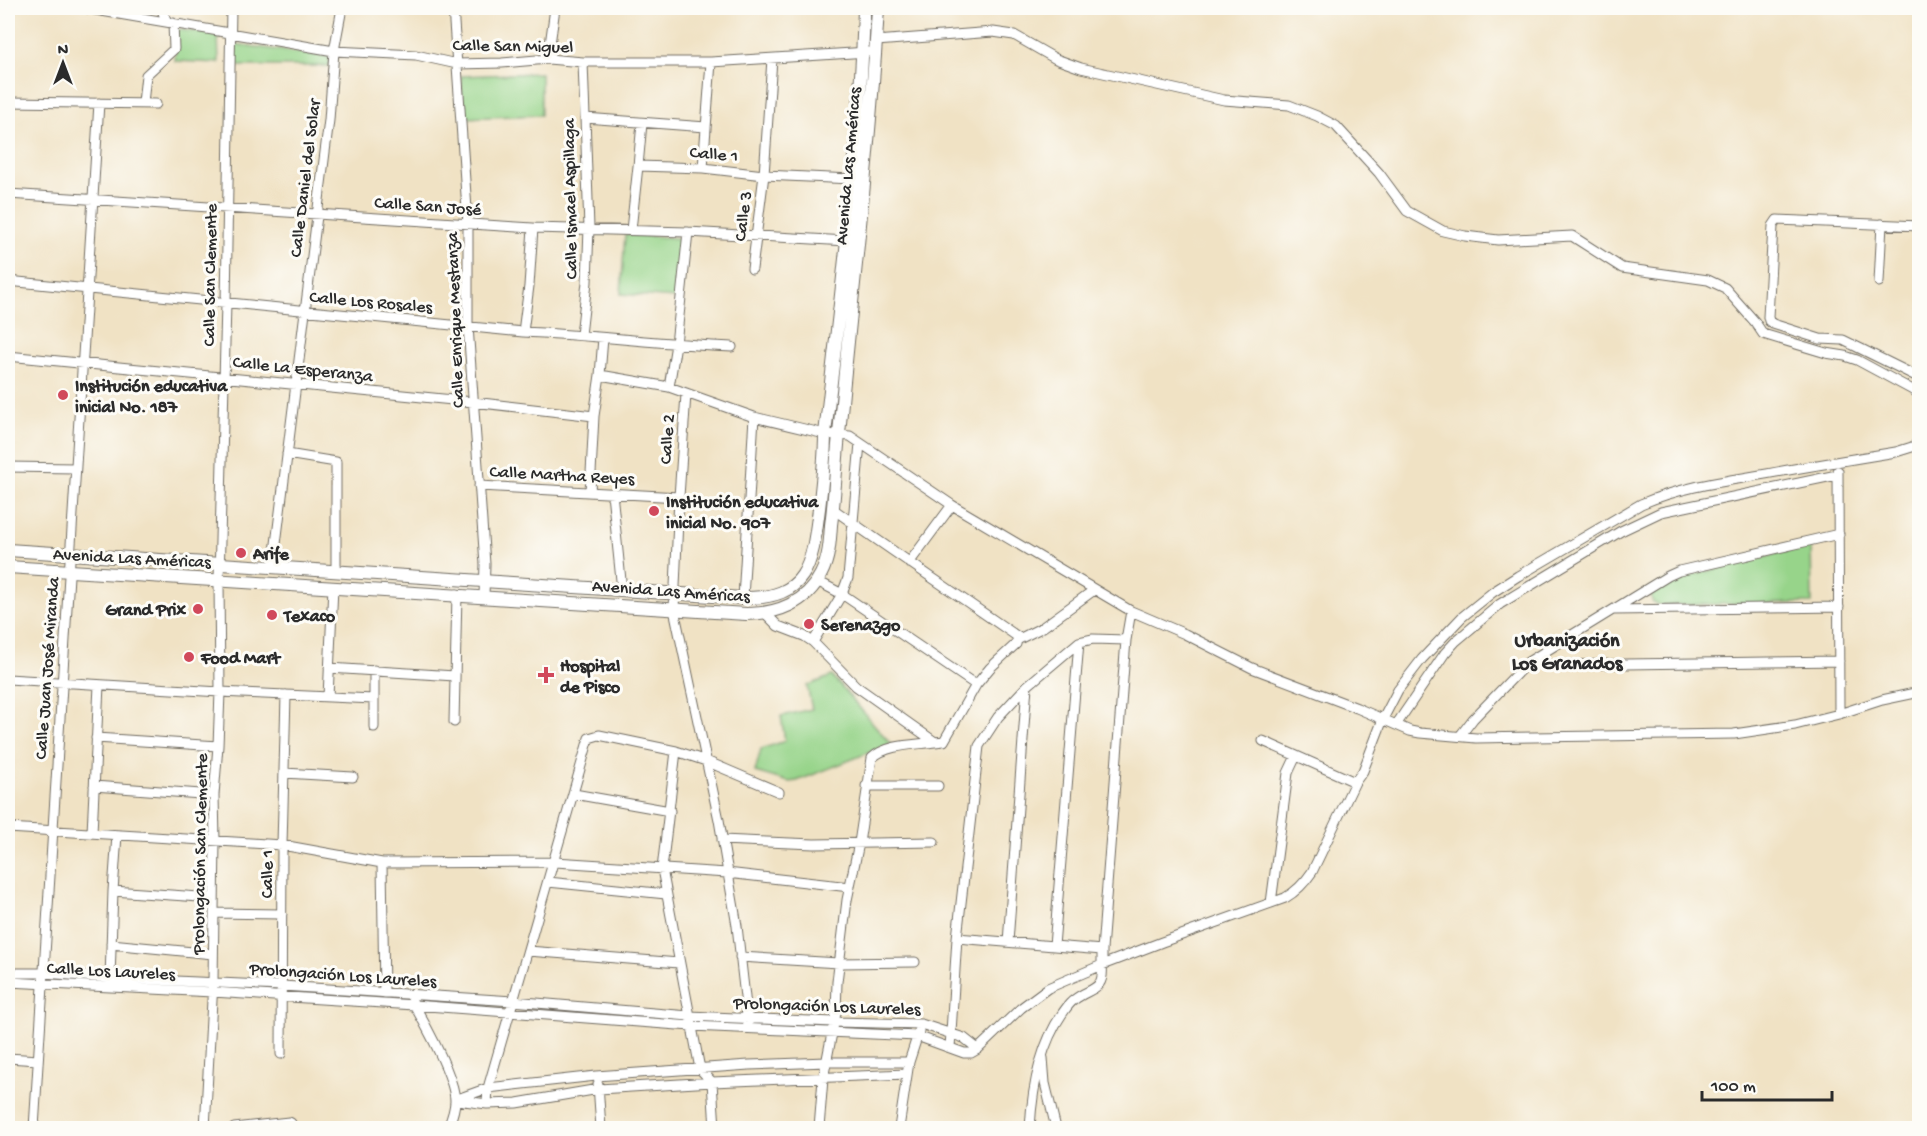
<svg xmlns="http://www.w3.org/2000/svg" width="1927" height="1136" viewBox="0 0 1927 1136" font-family="'Gochi Hand',sans-serif">
  <style>
    .green { fill: #97d48a; stroke: #61805a; stroke-width: 1.5 }
    .lines { fill: none; stroke-linecap: round; stroke-linejoin: round }
    .minor-casing { stroke: #706b61; stroke-width: 11 }
    .major-casing { stroke: #706b61; stroke-width: 14 }
    .minor { stroke: #fff; stroke-width: 9 }
    .major { stroke: #fff; stroke-width: 12 }
    .poi-dot { fill: #d1495b; stroke: #fdfcf7; stroke-width: 2 }
    .labels { text-anchor: middle; stroke-width: 6; stroke-linejoin: round; paint-order: stroke }
    .street-label { font-size: 18px; fill: #2b2b2b; stroke: #fdfcf7 }
    .poi-label { font-size: 18px; font-weight: bold; fill: #2b2b2b; stroke: #fdfcf7; text-anchor: start }
    .neighbourhood-label { font-size: 20px; font-weight: bold; fill: #2b2b2b; stroke: #fdfcf7 }
  </style>
  <rect width="100%" height="100%" fill="#fdfcf7"/>
  <filter id="ink" filterUnits="userSpaceOnUse"><feTurbulence type="fractalNoise" baseFrequency=".0167" numOctaves="2"/><feDisplacementMap in="SourceGraphic" scale="12" xChannelSelector="R" yChannelSelector="G"/><feConvolveMatrix kernelMatrix="1 2 1 2 8 2 1 2 1" color-interpolation-filters="sRGB"/></filter>
  <filter id="wash" filterUnits="userSpaceOnUse"><feTurbulence type="fractalNoise" baseFrequency=".008" numOctaves="4" result="noise"/><feDisplacementMap in="SourceGraphic" scale="24" xChannelSelector="R" yChannelSelector="G"/><feGaussianBlur stdDeviation="1.35" result="paint"/><feColorMatrix in="noise" values="0 0 0 0 0 0 0 0 0 0 0 0 0 0 0 0 0 1.4 0 .05"/><feComposite in="paint" operator="in"/></filter>
  <g filter="url(#wash)">
    <rect width="100%" height="100%" fill="#f0e2c4"/>
    <!-- green -->
    <path class="green" d="M 176,29 L 218,35 L 219,63 L 175,61 Z
      M 235,44 L 330,57 L 329,66 L 235,66 Z
      M 541,73 L 541,115 L 464,118 L 461,76 Z
      M 625,234 L 677,238 L 681,243 L 675,298 L 621,294 Z
      M 1811,544 L 1812,603 L 1659,605 L 1653,603 L 1651,597 L 1652,590 L 1666,582 Z
      M 832,676 L 891,744 L 797,781 L 789,782 L 755,772 L 761,749 L 785,741 L 781,716 L 812,709 L 807,686 Z"/>
  </g>
  <g filter="url(#ink)">
    <g class="lines">
      <!-- minor casing -->
      <g class="minor-casing">
        <path id="minor" d="M 84,8 L 334,51 L 416,55 L 457,64 L 502,63 L 548,59 L 583,62 L 711,62 L 868,52
          M 161,8 L 167,22
          M 453,8 L 468,224 L 468,326 L 485,564 L 484,596
          M 876,41 L 993,32 L 1014,35 L 1056,59 L 1081,68 L 1224,100 L 1289,105 L 1317,116 L 1336,126 L 1379,173 L 1407,211 L 1443,231 L 1465,236 L 1498,240 L 1572,236 L 1622,268 L 1708,280 L 1725,288 L 1755,322 L 1763,334 L 1826,353 L 1845,356 L 1857,360 L 1920,394
          M 548,59 L 555,8
          M 8,102 L 156,104
          M 143,103 L 146,75 L 174,49 L 173,23
          M 585,118 L 706,127
          M 638,166 L 642,123
          M 703,168 L 711,62
          M 8,194 L 533,228 L 688,232 L 847,241
          M 1920,226 L 1777,220 L 1773,226 L 1768,317 L 1769,321 L 1773,324 L 1820,339 L 1843,340 L 1920,378
          M 631,230 L 638,166 L 703,168 L 764,175 L 852,179
          M 752,269 L 764,175 L 772,59
          M 8,281 L 523,332 C 593,335 662,344 732,347
          M 1879,282 L 1882,224
          M 523,332 L 529,286 L 533,228
          M 581,335 L 587,282 L 589,228 L 583,62
          M 603,338 L 600,375 L 669,387 L 754,417 L 825,434 L 850,436 L 952,505 L 1131,611 L 1185,634 L 1252,668 L 1357,708 L 1410,731 L 1420,733 L 1476,738 L 1734,734 L 1795,725 L 1839,714 L 1882,700 L 1920,692
          M 8,356 L 473,402 L 594,416
          M 669,387 L 676,344 L 688,232
          M 686,394 L 679,497 L 674,609 L 719,820 L 737,926 L 748,1024
          M 287,454 L 336,462 L 336,572
          M 8,467 L 75,468
          M 1838,471 L 1839,714
          M 479,486 L 679,497
          M 590,492 L 594,416 L 600,375
          M 612,493 L 622,590
          M 833,509 C 894,552 956,594 1018,637 L 1016,644 L 990,668 L 976,685 L 944,741 L 935,742 L 856,686 L 813,642 L 842,594 L 848,578 L 860,443
          M 909,563 L 952,505
          M 273,568 L 329,120 L 334,51 L 342,8
          M 817,581 L 842,594 L 976,685
          M 743,598 L 754,417
          M 1613,610 L 1839,607
          M 765,613 L 778,626 L 804,636 L 813,642
          M 1019,639 L 1043,627 L 1094,590
          M 1528,662 L 1554,665 L 1839,661
          M 329,668 L 455,676
          M 8,679 L 220,692 L 374,699
          M 328,697 L 333,587
          M 454,722 L 457,594
          M 1396,725 L 1445,653 L 1456,641 L 1500,604 L 1621,531 L 1661,512 L 1837,475
          M 374,727 L 374,670
          M 1460,736 L 1473,719 L 1528,662 L 1668,576 L 1679,571 L 1839,534
          M 96,738 L 218,746
          M 1263,741 L 1355,782
          M 676,751 L 662,869 L 700,1069 L 712,1082 L 715,1128
          M 284,773 L 353,777
          M 94,786 L 214,795
          M 866,786 L 938,786
          M 574,794 L 670,811
          M 8,828 L 282,845 L 382,863 L 555,862 L 727,873 L 850,887
          M 92,833 L 99,685
          M 722,840 L 814,844 L 934,842
          M 382,863 L 384,993
          M 548,882 L 666,894
          M 113,891 L 214,898
          M 1271,903 L 1288,773 L 1296,756
          M 214,913 L 282,914
          M 957,938 L 1102,950
          M 1008,942 L 1027,686
          M 111,944 L 213,954
          M 1054,946 L 1079,642
          M 528,951 L 679,963
          M 740,957 L 839,963 L 915,962
          M 8,973 L 44,973 L 110,978 L 282,986 L 513,1001 L 689,1016 L 834,1022 L 921,1024 L 964,1038 L 978,1049
          M 110,978 L 113,891 L 117,835
          M 8,982 L 213,992 L 414,1005 L 691,1026 L 917,1036 L 964,1053 L 971,1053 L 978,1049 L 1021,1008 L 1048,988 L 1102,965 L 1102,950 L 1126,640 L 1131,611
          M 412,1001 C 424,1022 455,1078 455,1101 C 455,1110 451,1120 448,1128
          M 950,1048 L 957,938 L 979,746 L 998,717 L 1027,686 L 1079,642 L 1093,639 L 1126,640
          M 281,1054 L 282,845 L 286,695
          M 8,1058 L 38,1060
          M 1043,1058 L 1045,1083 L 1056,1128
          M 598,1084 L 601,1128
          M 455,1100 L 488,1088 L 596,1076 L 749,1065 L 826,1062 L 909,1062
          M 457,1100 L 487,1104 L 517,1103 L 599,1089 L 712,1082 L 907,1074
          M 487,1104 L 488,1088 L 589,738 L 599,735 L 676,751 L 706,761 L 779,792
          M 34,1128 L 99,103
          M 205,1128 L 213,982 L 215,840 L 214,795 L 218,746 L 220,692 L 219,580 L 226,303 L 231,8
          M 234,1128 L 289,1122 L 291,1123 L 293,1128
          M 819,1128 L 823,1079 L 836,1013 L 837,982 L 847,900 L 859,843 L 872,758 C 887,744 915,745 935,742
          M 899,1128 L 909,1062 L 919,1031
          M 1030,1128 C 1032,1091 1040,1046 1062,1014 C 1065,1010 1069,1003 1074,1000 C 1090,987 1105,992 1102,965 L 1162,942 L 1285,898 C 1297,891 1304,884 1312,872 L 1355,782 L 1363,771 L 1383,719 L 1398,690 L 1422,659 L 1462,617 L 1493,592 L 1518,576 L 1641,504 C 1676,489 1712,483 1749,477 C 1798,468 1847,460 1896,452 L 1912,447 L 1920,442"/>
      </g>
      <!-- major casing -->
      <g class="major-casing">
        <path id="major" d="M 8,550 L 743,598 C 809,599 812,563 819,509 C 822,484 825,459 825,434 C 841,293 860,150 864,8
          M 8,567 L 746,614 C 777,614 807,603 821,574 C 829,559 830,541 831,525 C 835,495 836,464 839,434 C 852,292 870,150 878,8"/>
      </g>
      <!-- minor -->
      <use href="#minor" class="minor"/>
      <!-- major -->
      <use href="#major" class="major"/>
    </g>
  </g>
  <!-- markers -->
  <g class="poi-dot">
    <circle cx="63" cy="395" r="6"/>
    <circle cx="654" cy="511" r="6"/>
    <circle cx="241" cy="553" r="6"/>
    <circle cx="198" cy="609" r="6"/>
    <circle cx="272" cy="615" r="6"/>
    <circle cx="809" cy="624" r="6"/>
    <circle cx="189" cy="657" r="6"/>
    <path d="M543 666h6v6h6v6h-6v6h-6v-6h-6v-6h6z"/>
  </g>
  <g class="labels">
    <!-- street labels -->
    <g class="street-label">
      <text transform="translate(513 45) rotate(1)" y="6">Calle San Miguel</text>
      <text transform="translate(714 153) rotate(5)" y="6">Calle 1</text>
      <text transform="translate(847 166) rotate(-85)" y="6">Avenida Las Américas</text>
      <text transform="translate(304 178) rotate(-83)" y="6">Calle Daniel del Solar</text>
      <text transform="translate(569 199) rotate(-91)" y="6">Calle Ismael Aspillaga</text>
      <text transform="translate(428 205) rotate(4)" y="6">Calle San José</text>
      <text transform="translate(742 216) rotate(-83)" y="6">Calle 3</text>
      <text transform="translate(209 275) rotate(-89)" y="6">Calle San Clemente</text>
      <text transform="translate(371 301) rotate(5)" y="6">Calle Los Rosales</text>
      <text transform="translate(454 320) rotate(-92)" y="6">Calle Enrique Mestanza</text>
      <text transform="translate(303 368) rotate(6)" y="6">Calle La Esperanza</text>
      <text transform="translate(666 439) rotate(-86)" y="6">Calle 2</text>
      <text transform="translate(562 474) rotate(3)" y="6">Calle Martha Reyes</text>
      <text transform="translate(132 557) rotate(3)" y="6">Avenida Las Américas</text>
      <text transform="translate(671 590) rotate(4)" y="6">Avenida Las Américas</text>
      <text transform="translate(46 668) rotate(-86)" y="6">Calle Juan José Miranda</text>
      <text transform="translate(199 854) rotate(-89)" y="6">Prolongación San Clemente</text>
      <text transform="translate(266 874) rotate(-90)" y="6">Calle 1</text>
      <text transform="translate(111 970) rotate(3)" y="6">Calle Los Laureles</text>
      <text transform="translate(343 974) rotate(4)" y="6">Prolongación Los Laureles</text>
      <text transform="translate(827 1005) rotate(2)" y="6">Prolongación Los Laureles</text>
    </g>
    <!-- poi labels -->
    <g class="poi-label">
      <text x="75" y="391">Institución educativa<tspan x="75" dy="21">inicial No. 187</tspan></text>
      <text x="666" y="507">Institución educativa<tspan x="666" dy="21">inicial No. 907</tspan></text>
      <text x="253" y="559">Arife</text>
      <text x="186" y="615" text-anchor="end">Grand Prix</text>
      <text x="284" y="621">Texaco</text>
      <text x="821" y="630">Serenazgo</text>
      <text x="201" y="663">Food Mart</text>
      <text x="560" y="671">Hospital<tspan x="560" dy="21">de Pisco</tspan></text>
    </g>
    <!-- neighbourhood labels -->
    <g class="neighbourhood-label">
      <text x="1567" y="646">Urbanización<tspan x="1567" dy="23">Los Granados</tspan></text>
    </g>
  </g>
  <!-- margin -->
  <rect width="1927" height="1136" fill="none" stroke="#fdfcf7" stroke-width="30"/>
  <!-- north arrow -->
  <g transform="translate(63 63)" stroke="#fdfcf7" stroke-width="4.5" paint-order="stroke">
  <path d="M0-4.5L10 22L0 15L-10 22Z" fill="#2b2b2b"/>
  <text y="-9" font-size="16" font-weight="bold" text-anchor="middle" fill="#2b2b2b">N</text>
  </g>
  <!-- scale -->
  <path d="M1702 1091v9h130v-9" fill="none" stroke="#2b2b2b" stroke-width="3"/>
  <text x="1711" y="1091" font-size="18" fill="#2b2b2b" stroke="#fdfcf7" stroke-width="4.5" paint-order="stroke">100 m</text>
</svg>
